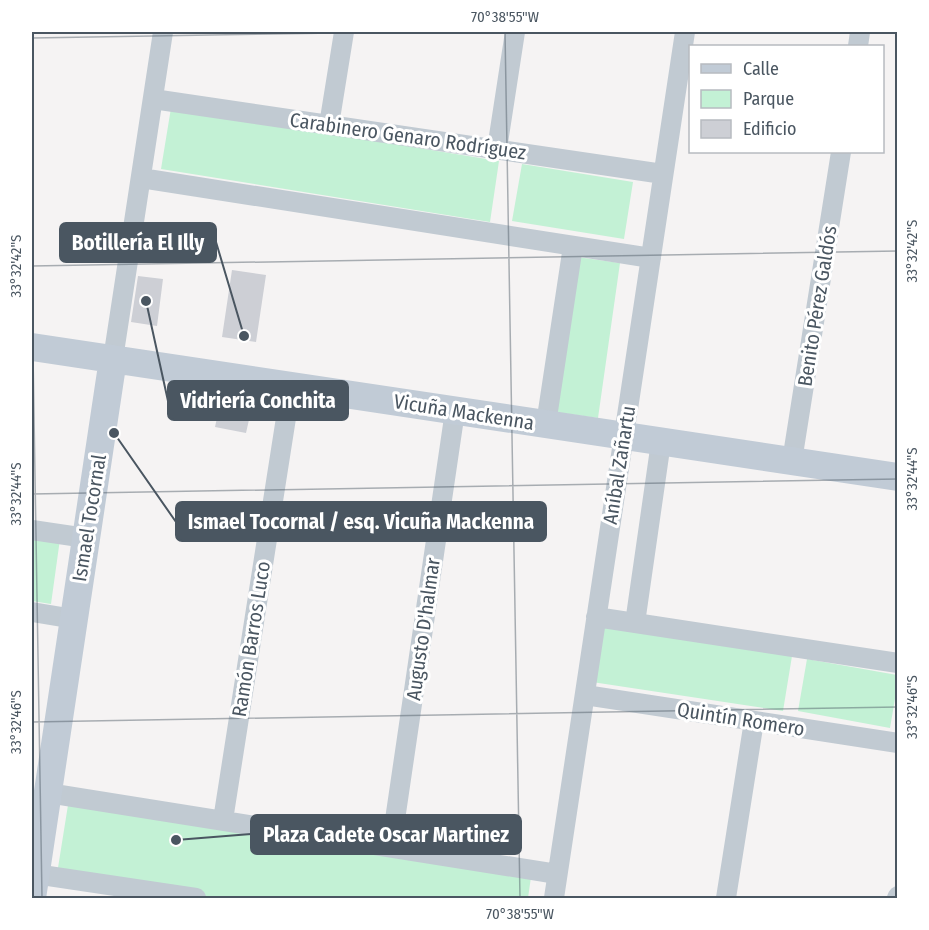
<svg xmlns="http://www.w3.org/2000/svg" width="929" height="930" viewBox="0 0 929 930" font-family="'Fira Sans Condensed',sans-serif">
  <style>
    .green { fill: #c3f1d5 }
    .building { fill: #cdcfd5 }
    .lines { fill: none; stroke-linecap: round; stroke-linejoin: round }
    .street { stroke: #c1cad2; stroke-width: 20 }
    .secondary { stroke: #c1cbd6; stroke-width: 28 }
    .ticks { fill: none; stroke: #4a5661; stroke-width: 1.5; stroke-opacity: 0.45 }
    .labels { text-anchor: middle; stroke-width: 6; stroke-linejoin: round; paint-order: stroke }
    .street-label { font-size: 20px; fill: #4a5661; stroke: #fff }
    .leader { fill: none; stroke: #4a5661; stroke-width: 2 }
    .callout-dot { fill: #4a5661; stroke: #fff; stroke-width: 2 }
    .callout { fill: #4a5661; stroke: #4a5661; stroke-width: 2 }
    .callout-label { font-size: 21px; text-anchor: middle; font-weight: bold; fill: #fff }
    .neatline { fill: none; stroke: #4a5661; stroke-width: 2 }
    .ticks-label { font-size: 15px; text-anchor: middle; fill: #4a5661 }
  </style>
  <rect width="100%" height="100%" fill="#f5f3f3"/>
  <!-- green -->
  <path class="green" d="M 171,108 L 499,161 L 490,222 L 161,169 Z
    M 522,164 L 633,182 L 624,239 L 512,221 Z
    M 577,257 L 620,263 L 598,418 L 555,412 Z
    M 32,535 L 60,539 L 51,604 L 32,601 Z
    M 601,627 L 792,656 L 783,711 L 592,682 Z
    M 807,659 L 897,675 L 897,687 L 890,728 L 798,711 Z
    M 68,805 L 531,877 L 528,898 L 218,898 L 57,874 Z"/>
  <!-- building -->
  <path class="building" d="M 232,270 L 266,275 L 256,342 L 222,337 Z
    M 138,276 L 163,279 L 157,326 L 131,322 Z
    M 222,395 L 253,402 L 246,433 L 215,427 Z"/>
  <g class="lines">
    <!-- street -->
    <path class="street" d="M 858,46 L 860,32
      M 153,99 L 663,174
      M 329,125 L 344,32
      M 497,149 L 515,32
      M 141,178 L 651,258
      M 113,359 L 163,32
      M 546,424 L 573,246
      M 792,461 L 841,152
      M 32,530 L 86,538
      M 32,612 L 74,619
      M 596,617 L 898,663
      M 635,623 L 661,442
      M 585,695 L 898,743
      M 48,793 L 557,874
      M 223,820 L 291,386
      M 391,847 L 455,411
      M 35,874 L 196,898
      M 554,898 L 685,32
      M 726,898 L 754,721
      M 897,898 L 898,896"/>
    <!-- secondary -->
    <path class="secondary" d="M 32,347 L 898,477
      M 32,898 L 113,359"/>
  </g>
  <!-- ticks -->
  <path class="ticks" d="M 505,32 L 520,898M 32,38 L 399,32M 32,266 L 898,251M 32,294 L 42,898M 32,494 L 898,479M 32,722 L 898,707"/>
  <g class="labels">
    <!-- street labels -->
    <g class="street-label">
      <text transform="translate(408 136) rotate(8)" y="7">Carabinero Genaro Rodríguez</text>
      <text transform="translate(817 306) rotate(-81)" y="7">Benito Pérez Galdós</text>
      <text transform="translate(464 412) rotate(9)" y="7">Vicuña Mackenna</text>
      <text transform="translate(619 465) rotate(-81)" y="7">Aníbal Zañartu</text>
      <text transform="translate(89 518) rotate(-81)" y="7">Ismael Tocornal</text>
      <text transform="translate(423 629) rotate(-82)" y="7">Augusto D'halmar</text>
      <text transform="translate(251 639) rotate(-81)" y="7">Ramón Barros Luco</text>
      <text transform="translate(741 719) rotate(9)" y="7">Quintín Romero</text>
    </g>
  </g>
  <!-- callouts -->
  <path class="leader" d="M244 336L216 242M146 301L168 401M114 433L176 522M176 840L251 834"/>
  <g class="callout-dot">
    <circle cx="244" cy="336" r="6"/>
    <circle cx="146" cy="301" r="6"/>
    <circle cx="114" cy="433" r="6"/>
    <circle cx="176" cy="840" r="6"/>
  </g>
  <g class="callout">
    <rect x="60" y="223" width="156" height="39" rx="6"/>
    <rect x="168" y="381" width="180" height="39" rx="6"/>
    <rect x="176" y="502" width="370" height="39" rx="6"/>
    <rect x="251" y="815" width="270" height="39" rx="6"/>
  </g>
  <g class="callout-label">
    <text x="138" y="250">Botillería El Illy</text>
    <text x="258" y="408">Vidriería Conchita</text>
    <text x="361" y="529">Ismael Tocornal / esq. Vicuña Mackenna</text>
    <text x="386" y="842">Plaza Cadete Oscar Martinez</text>
  </g>
  <!-- border -->
  <rect width="929" height="930" fill="none" stroke="#ffffff" stroke-width="66"/>
  <!-- legend -->
  <rect x="689" y="45" width="195" height="108" fill="#ffffff" stroke="#b7bbc0" stroke-width="1.5"/>
  <rect x="701" y="64" width="30" height="9" fill="#c1cbd6" stroke="#b7bbc0" stroke-width="1.5"/>
  <text x="743" y="75" font-size="18" fill="#4a5661">Calle</text>
  <rect x="701" y="90" width="30" height="18" fill="#c3f1d5" stroke="#b7bbc0" stroke-width="1.5"/>
  <text x="743" y="105" font-size="18" fill="#4a5661">Parque</text>
  <rect x="701" y="120" width="30" height="18" fill="#cdcfd5" stroke="#b7bbc0" stroke-width="1.5"/>
  <text x="743" y="135" font-size="18" fill="#4a5661">Edificio</text>
  <rect x="33" y="33" width="863" height="864" class="neatline"/>
  <g class="ticks-label">
    <text x="505" y="22">70°38'55"W</text>
    <text transform="translate(912 251) rotate(-90)" y="5">33°32'42"S</text>
    <text transform="translate(16 266) rotate(-90)" y="5">33°32'42"S</text>
    <text transform="translate(912 479) rotate(-90)" y="5">33°32'44"S</text>
    <text transform="translate(16 494) rotate(-90)" y="5">33°32'44"S</text>
    <text transform="translate(912 707) rotate(-90)" y="5">33°32'46"S</text>
    <text transform="translate(16 722) rotate(-90)" y="5">33°32'46"S</text>
    <text x="520" y="919">70°38'55"W</text>
  </g>
</svg>
